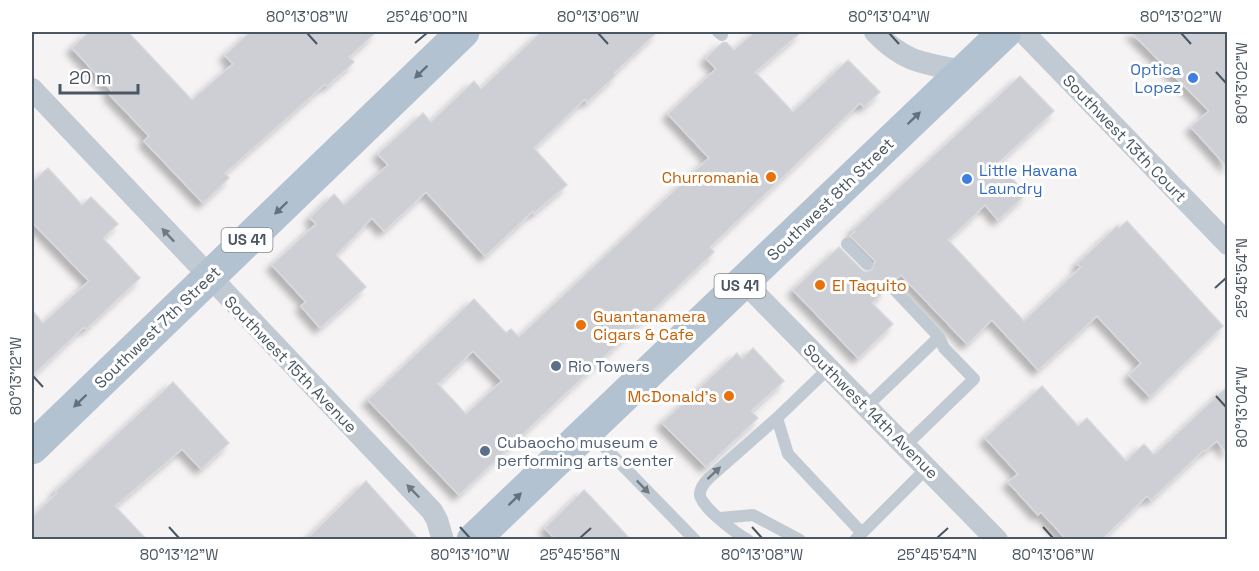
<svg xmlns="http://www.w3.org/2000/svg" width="1259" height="571" viewBox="0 0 1259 571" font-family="'Space Grotesk',sans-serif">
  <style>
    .building { fill: #cdcfd5; stroke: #d7d9de; stroke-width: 1.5; fill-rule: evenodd; filter: url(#shadow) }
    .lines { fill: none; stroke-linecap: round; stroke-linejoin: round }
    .service { stroke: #c1cad2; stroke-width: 12 }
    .minor { stroke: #c1cad2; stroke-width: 22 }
    .primary { stroke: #b3c2d1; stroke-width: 33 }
    .oneway { fill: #64717d }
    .oneway2 { fill: #6e7983 }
    .ticks { fill: none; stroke: #4a5661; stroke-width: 2 }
    .shop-dot { fill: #3f7fe0; stroke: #fff; stroke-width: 2 }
    .food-dot { fill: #e8710a; stroke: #fff; stroke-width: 2 }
    .service-dot { fill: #5c6f8a; stroke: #fff; stroke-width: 2 }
    .labels { text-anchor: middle; stroke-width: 6; stroke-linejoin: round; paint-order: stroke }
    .shield { fill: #fff; stroke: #808990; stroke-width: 1.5 }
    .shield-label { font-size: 15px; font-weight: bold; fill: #4a5661 }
    .shop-label { font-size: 16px; fill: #366cbe; stroke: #fff; text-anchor: end }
    .street-label { font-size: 16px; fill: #4a5661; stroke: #fff }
    .food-label { font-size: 16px; fill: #c56008; stroke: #fff; text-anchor: end }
    .service-label { font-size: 16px; fill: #4e5e75; stroke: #fff; text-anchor: start }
    .neatline { fill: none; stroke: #4a5661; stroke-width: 2 }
    .ticks-label { font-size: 15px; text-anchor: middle; fill: #4a5661 }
  </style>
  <defs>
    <filter id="shadow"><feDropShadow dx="-5.5" dy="5.5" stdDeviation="3" flood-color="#0004"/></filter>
  </defs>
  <rect width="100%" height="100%" fill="#f5f3f3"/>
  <!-- building -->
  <path class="building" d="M 89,32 L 128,32 L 192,100 L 233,64 L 225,55 L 250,32 L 376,32 L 349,57 L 354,62 L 327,86 L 325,84 L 225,173 L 229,178 L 203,203 L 144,141 L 149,136 L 109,94 L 112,91 L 72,48 Z
    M 541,32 L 657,32 L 614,73 L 616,75 L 587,102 L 585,99 L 534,148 L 567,185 L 534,213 L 533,211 L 485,256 L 426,192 L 384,231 L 372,218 L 336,255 L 366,287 L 320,328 L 301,306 L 306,302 L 272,265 L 316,224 L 310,218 L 334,194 L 344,205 L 388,165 L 378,154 L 423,113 L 431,122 L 474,81 L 481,89 Z
    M 755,32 L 801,32 L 755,72 L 793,112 L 848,60 L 880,92 L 864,107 L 860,103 L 710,247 L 714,252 L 459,495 L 368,400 L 474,299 L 506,333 L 511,329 L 519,337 L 709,158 L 668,114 L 716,69 L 706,58 L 722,43 L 726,42 L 734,50 ZM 473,351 L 502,381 L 466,414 L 438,384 Z
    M 1131,32 L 1227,32 L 1227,167 L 1191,127 L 1209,111 Z
    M 1020,76 L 1054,111 L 998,163 L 1026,194 L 998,220 L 985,205 L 948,240 L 1024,321 L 1081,267 L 1077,264 L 1117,226 L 1119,228 L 1127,221 L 1223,326 L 1150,397 L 1129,375 L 1141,363 L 1097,316 L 1038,370 L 992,320 L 967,344 L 901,275 L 896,279 L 889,277 L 884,279 L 882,286 L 884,291 L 872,303 L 893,324 L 858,358 L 793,290 L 839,247 L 862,270 L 865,272 L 872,270 L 875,261 L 850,236 L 855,232 L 853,230 Z
    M 48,168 L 82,205 L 91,197 L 118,224 L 103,238 L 140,278 L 86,329 L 84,327 L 32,376 L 32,310 L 43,323 L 89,281 L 32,222 L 32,182 Z
    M 753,348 L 784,381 L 751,411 L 758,418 L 706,467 L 662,423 L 737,353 L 742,359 Z
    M 173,382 L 229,443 L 201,469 L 182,449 L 115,506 L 147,540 L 32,540 L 32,517 L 57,493 L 56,491 Z
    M 1042,386 L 1078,426 L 1087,418 L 1126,461 L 1144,444 L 1153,454 L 1156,453 L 1227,387 L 1227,453 L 1217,441 L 1205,451 L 1204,450 L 1151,500 L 1147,496 L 1101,540 L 1067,540 L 1041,512 L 1038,515 L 1008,482 L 1018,474 L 985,438 Z
    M 366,481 L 419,540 L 306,540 Z
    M 584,490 L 591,497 L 631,540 L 556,540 L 545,528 Z"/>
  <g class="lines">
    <!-- service -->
    <path class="service" d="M 718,32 L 722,35
      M 847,244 L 867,264
      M 890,285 L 939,337 L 944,348 L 974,379 L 905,446
      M 866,407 L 939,337
      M 777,418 L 788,454 L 862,533
      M 589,431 L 695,540
      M 720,518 L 753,515 L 800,540
      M 748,540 C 737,534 699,506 700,494 C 700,488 705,482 709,478 L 777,418 L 828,369
      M 855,540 L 927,468"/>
    <!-- minor -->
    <path class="minor" d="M 875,32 C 905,63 923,63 964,71
      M 1023,32 L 1228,244
      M 32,89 L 432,511 L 437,520 L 443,540
      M 744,282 L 997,540"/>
    <!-- primary -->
    <path class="primary" d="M 32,448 L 463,32
      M 473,540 L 1005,32"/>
  </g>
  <!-- one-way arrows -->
  <defs><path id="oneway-solid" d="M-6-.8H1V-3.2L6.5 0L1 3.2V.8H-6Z" transform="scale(1.5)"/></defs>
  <g class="oneway">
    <use href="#oneway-solid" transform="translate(421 72) rotate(136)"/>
    <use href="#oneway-solid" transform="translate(914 118) rotate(-44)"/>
    <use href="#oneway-solid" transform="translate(281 208) rotate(136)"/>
    <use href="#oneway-solid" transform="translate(80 401) rotate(136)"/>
    <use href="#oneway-solid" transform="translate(515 499) rotate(-44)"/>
  </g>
  <g class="oneway2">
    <use href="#oneway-solid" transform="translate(168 235) rotate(-133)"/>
    <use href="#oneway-solid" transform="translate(714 473) rotate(-43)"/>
    <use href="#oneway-solid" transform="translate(643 487) rotate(46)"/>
    <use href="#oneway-solid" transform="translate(413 491) rotate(-134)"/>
  </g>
  <!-- ticks -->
  <path class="ticks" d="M 307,33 L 317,44M 598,33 L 608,44M 889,33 L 899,44M 1181,33 L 1191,44M 415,43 L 427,33M 1216,72 L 1226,83M 1215,288 L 1226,278M 33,376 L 43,387M 1216,396 L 1226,407M 169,527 L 179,538M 460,527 L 470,538M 752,527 L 762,538M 1043,527 L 1053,538M 580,538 L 591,528M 937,538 L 948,528"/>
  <!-- markers -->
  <g class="shop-dot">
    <circle cx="1193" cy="78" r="6"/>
    <circle cx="967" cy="179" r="6"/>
  </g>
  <g class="food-dot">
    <circle cx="771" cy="177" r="6"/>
    <circle cx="820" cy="285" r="6"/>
    <circle cx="581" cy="325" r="6"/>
    <circle cx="729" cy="396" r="6"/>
  </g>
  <g class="service-dot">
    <circle cx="556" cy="366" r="6"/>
    <circle cx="485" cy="451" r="6"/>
  </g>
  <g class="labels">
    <!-- shield labels -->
    <g class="shield">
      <rect x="221.5" y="228" width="51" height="24" rx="4.5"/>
      <rect x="714.5" y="274" width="51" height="24" rx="4.5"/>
    </g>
    <g class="shield-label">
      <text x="247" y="245">US 41</text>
      <text x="740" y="291">US 41</text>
    </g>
    <!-- shop labels -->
    <g class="shop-label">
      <text x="1181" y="75">Optica<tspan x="1181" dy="18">Lopez</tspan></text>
      <text x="979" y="176" text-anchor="start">Little Havana<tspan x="979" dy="18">Laundry</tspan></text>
    </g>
    <!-- street labels -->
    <g class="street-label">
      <text transform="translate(1125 138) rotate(46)" y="6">Southwest 13th Court</text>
      <text transform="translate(830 199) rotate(-44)" y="6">Southwest 8th Street</text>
      <text transform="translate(157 327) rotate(-44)" y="6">Southwest 7th Street</text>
      <text transform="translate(291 364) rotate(46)" y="6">Southwest 15th Avenue</text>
      <text transform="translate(871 411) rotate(45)" y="6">Southwest 14th Avenue</text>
    </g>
    <!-- food labels -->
    <g class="food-label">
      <text x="759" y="183">Churromania</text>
      <text x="832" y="291" text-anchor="start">El Taquito</text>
      <text x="593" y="322" text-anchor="start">Guantanamera<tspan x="593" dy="18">Cigars &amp; Cafe</tspan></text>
      <text x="717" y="402">McDonald's</text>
    </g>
    <!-- service labels -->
    <g class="service-label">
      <text x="568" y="372">Rio Towers</text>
      <text x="497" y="448">Cubaocho museum e<tspan x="497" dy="18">performing arts center</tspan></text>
    </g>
  </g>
  <!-- border -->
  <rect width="1259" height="571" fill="none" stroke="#ffffff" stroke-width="66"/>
  <!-- scale -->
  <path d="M60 84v9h78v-9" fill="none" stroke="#4a5661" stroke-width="3"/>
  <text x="69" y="84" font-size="18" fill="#4a5661" stroke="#ffffff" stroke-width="4.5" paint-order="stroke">20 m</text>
  <rect x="33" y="33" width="1193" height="505" class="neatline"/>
  <g class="ticks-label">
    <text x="307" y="22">80°13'08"W</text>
    <text x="427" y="22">25°46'00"N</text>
    <text x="598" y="22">80°13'06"W</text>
    <text x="889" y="22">80°13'04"W</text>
    <text x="1181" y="22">80°13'02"W</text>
    <text transform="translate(1242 83) rotate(-90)" y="5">80°13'02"W</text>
    <text transform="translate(1242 278) rotate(-90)" y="5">25°45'54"N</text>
    <text transform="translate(16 376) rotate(-90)" y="5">80°13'12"W</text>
    <text transform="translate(1242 407) rotate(-90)" y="5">80°13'04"W</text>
    <text x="179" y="560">80°13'12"W</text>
    <text x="470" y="560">80°13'10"W</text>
    <text x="580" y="560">25°45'56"N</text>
    <text x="762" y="560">80°13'08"W</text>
    <text x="937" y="560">25°45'54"N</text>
    <text x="1053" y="560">80°13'06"W</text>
  </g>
</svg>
